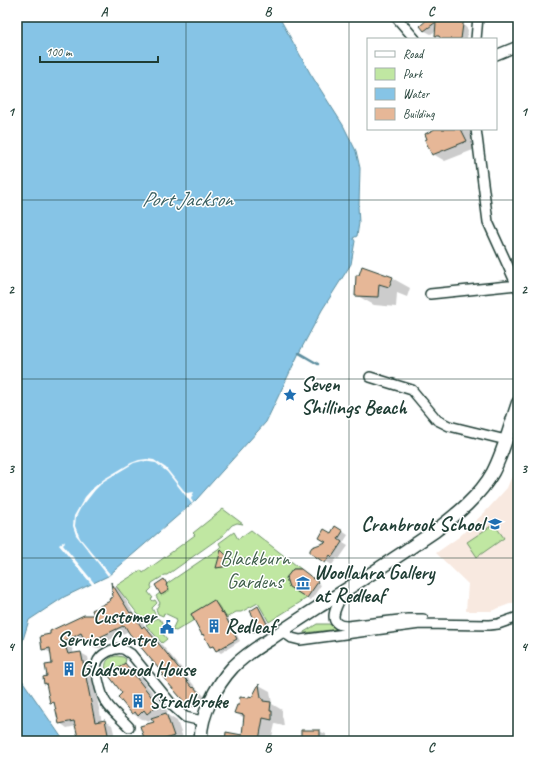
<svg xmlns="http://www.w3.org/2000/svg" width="535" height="758" viewBox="0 0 535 758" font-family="Caveat,sans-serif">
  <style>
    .built { fill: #f8e9e0 }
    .green { fill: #c0e7a2; stroke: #70926b }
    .water { fill: #86c4e6; stroke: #5d8e9f }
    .pier { fill: #fff }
    .shadow { fill: #0003 }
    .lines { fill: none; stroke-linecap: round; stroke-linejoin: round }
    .stream { stroke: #5d8e9f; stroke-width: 2.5 }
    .building { fill: #e6b797; stroke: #1f3d34 }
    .minor-casing { stroke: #1f3d34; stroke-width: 12 }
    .major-casing { stroke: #1f3d34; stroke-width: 15 }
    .minor { stroke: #fff; stroke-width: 9 }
    .major { stroke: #fff; stroke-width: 12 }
    .grid { fill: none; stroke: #1f3d34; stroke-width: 1; stroke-opacity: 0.55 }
    .labels { text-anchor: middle; stroke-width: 3; stroke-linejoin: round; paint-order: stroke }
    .poi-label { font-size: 20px; font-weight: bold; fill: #1f3d34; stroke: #fff; text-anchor: start }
    .park-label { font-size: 20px; fill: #3f5f4a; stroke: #fff }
    .water-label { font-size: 21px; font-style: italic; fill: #395f60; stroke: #fff }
    .neatline { fill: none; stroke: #1f3d34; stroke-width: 1.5 }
    .grid-label { font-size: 13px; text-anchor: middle; font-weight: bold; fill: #1f3d34 }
  </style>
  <rect width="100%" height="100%" fill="#fff"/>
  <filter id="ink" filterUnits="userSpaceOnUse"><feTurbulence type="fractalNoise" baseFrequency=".025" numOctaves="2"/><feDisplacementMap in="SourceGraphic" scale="8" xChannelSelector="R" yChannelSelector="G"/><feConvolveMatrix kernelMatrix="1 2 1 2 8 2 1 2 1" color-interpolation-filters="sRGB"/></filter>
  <g filter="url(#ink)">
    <!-- built -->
    <path class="built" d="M 518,461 L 518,601 L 491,611 L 466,611 L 468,584 L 436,553 L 459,537 L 486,511 L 507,488 Z"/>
    <!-- green -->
    <path class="green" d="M 223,509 L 243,524 L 237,523 L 232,525 L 222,536 L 167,575 L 165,575 L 152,583 L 151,586 L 152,588 L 148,592 L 153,598 L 151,599 L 153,601 L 155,600 L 157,603 L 152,608 L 156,616 L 148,621 L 144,622 L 116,586 L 141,570 L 143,573 L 195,535 L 193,533 Z
      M 494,524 L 504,538 L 477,557 L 467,542 Z
      M 251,530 L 301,569 L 293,569 L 286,578 L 289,586 L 307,598 L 269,622 L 258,603 L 241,612 L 236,612 L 226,618 L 214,601 L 191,614 L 194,620 L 176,631 L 172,630 L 177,619 L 164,613 L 163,616 L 158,614 L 156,609 L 160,603 L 156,596 L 160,593 L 165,585 L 221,547 L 219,543 L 234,532 L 238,539 Z
      M 157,618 L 163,622 L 162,633 L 167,639 L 162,643 L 146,625 Z
      M 317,624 L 329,624 L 340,629 L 304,633 L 304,632 Z
      M 117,656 L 123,657 L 126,659 L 125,663 L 109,676 L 106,676 C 105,665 104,658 117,656 Z"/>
    <!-- water -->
    <path class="water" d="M 17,17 L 279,17 L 310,73 L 343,125 L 356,151 L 360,168 L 359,205 L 358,206 L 359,223 L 357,236 L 353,238 L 355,241 L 351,264 L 322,310 L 299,353 L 266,422 L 196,500 L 108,576 L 64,597 L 29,620 L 17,659 Z
      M 17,673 L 64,741 L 17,741 Z"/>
    <!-- pier -->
    <path class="pier" d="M 147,459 L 154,460 L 166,468 L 186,493 L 194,492 L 191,499 L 193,502 L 192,504 L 167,472 L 156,463 L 142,461 L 134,463 L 104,481 L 95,490 L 80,509 L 76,517 L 75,526 L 80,538 L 110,574 L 108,576 L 76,535 L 73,526 L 74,516 L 85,497 L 93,488 L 104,479 L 131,463 L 139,460 Z
      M 64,541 L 65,543 L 63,545 L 96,585 L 93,586 L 59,545 Z"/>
    <!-- shadow -->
    <path class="shadow" d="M 428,17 L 457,17 L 468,30 L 467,39 L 442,39 L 436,36 L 437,30 L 431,34 L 425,31 L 421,26 L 430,19 Z
      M 438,129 L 469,129 L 470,130 L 478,148 L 445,161 L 433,154 L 428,140 Z
      M 357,276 L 392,278 L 410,288 L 407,297 L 397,293 L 396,307 L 374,305 L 356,295 Z
      M 342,531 L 348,535 L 343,543 L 348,546 L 339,559 L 337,558 L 332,565 L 311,552 L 328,543 L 331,534 Z
      M 223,552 L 229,559 L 225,568 L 217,568 Z
      M 305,572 L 321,585 L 311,600 L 307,598 Z
      M 164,580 L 168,585 L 166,586 L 170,591 L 163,595 L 162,594 Z
      M 112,584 L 118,588 L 135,615 L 139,617 L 147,629 L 151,632 L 188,676 L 187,677 L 198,690 L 206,698 L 194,708 L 186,703 L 129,631 L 105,642 L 106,645 L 100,648 L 96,648 L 88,643 L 85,639 L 71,646 L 74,654 L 81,653 L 88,657 L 102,722 L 105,721 L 112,725 L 116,741 L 80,741 L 76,726 L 67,728 L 60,723 L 56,705 L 51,702 L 48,685 L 45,683 L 54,665 L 51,653 L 43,649 L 51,635 L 96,615 L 111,602 L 114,597 Z
      M 214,602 L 218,604 L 224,613 L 221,613 L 225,616 L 225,615 L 227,616 L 240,641 L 221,653 L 211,646 L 205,637 L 202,635 L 192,614 Z
      M 258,607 L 261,610 L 270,626 L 267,628 L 268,629 L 258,634 L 254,631 L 257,621 Z
      M 125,664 L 136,671 L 168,712 L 166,714 L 177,721 L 184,741 L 146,741 L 155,722 L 152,719 L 149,721 L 145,719 L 144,720 L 133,714 L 119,697 L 124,693 Z
      M 259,685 L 270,691 L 272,704 L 282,710 L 282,717 L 283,719 L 284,726 L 275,724 L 271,741 L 224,741 L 225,739 L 243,736 L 245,718 L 235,713 L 253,698 Z
      M 319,731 L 326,734 L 326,741 L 302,741 Z"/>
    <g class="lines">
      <!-- stream -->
      <path class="stream" d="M 299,353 L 318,364"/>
    </g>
    <!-- building -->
    <path class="building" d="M 430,17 L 464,17 L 461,39 L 441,39 L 439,36 L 435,36 L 436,22 L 424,31 L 420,26 Z
      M 435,129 L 461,129 L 467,141 L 432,155 L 425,140 L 427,139 L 425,134 Z
      M 362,266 L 393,277 L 389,287 L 379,284 L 378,297 L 355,296 L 356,275 L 359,275 Z
      M 335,526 L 343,531 L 338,539 L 342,542 L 332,557 L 330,555 L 325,563 L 310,553 L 310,550 L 312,547 L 326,542 L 319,538 L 324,529 L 331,533 Z
      M 221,550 L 228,557 L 223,567 L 216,568 Z
      M 293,569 L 301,569 L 318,582 L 307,598 L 289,587 L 286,578 Z
      M 164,579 L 167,584 L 166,585 L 169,590 L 161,595 L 155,585 Z
      M 111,582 L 130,613 L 132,612 L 142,628 L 144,626 L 182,672 L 180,673 L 193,688 L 194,687 L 199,693 L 186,704 L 162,676 L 164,675 L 129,633 L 125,626 L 123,627 L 123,626 L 98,638 L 99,641 L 90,645 L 85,641 L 81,633 L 64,642 L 68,654 L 81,652 L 95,722 L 105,720 L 109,739 L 107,741 L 79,741 L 74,721 L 59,724 L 54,702 L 50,703 L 46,683 L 44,684 L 43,677 L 47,676 L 45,665 L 52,664 L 50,648 L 42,650 L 40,636 L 50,634 L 50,631 L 84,615 L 94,615 L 92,610 L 110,601 L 109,599 L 113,597 Z
      M 214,600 L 222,613 L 223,612 L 237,639 L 216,651 L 213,646 L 210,647 L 203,634 L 202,635 L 191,614 Z
      M 258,606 L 267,624 L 264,626 L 265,627 L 253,632 L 249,624 L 255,620 L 250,611 Z
      M 125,663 L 158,705 L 147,714 L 144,710 L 138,716 L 135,712 L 132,714 L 118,697 L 122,693 L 109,676 Z
      M 259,684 L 261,698 L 263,699 L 263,701 L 271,702 L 270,711 L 272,711 L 272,720 L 263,718 L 259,740 L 225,741 L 226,732 L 242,735 L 244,715 L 234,713 L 237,705 L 239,705 L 240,697 L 249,698 L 249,696 L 252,697 Z
      M 166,713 L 174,736 L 159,741 L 145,741 L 140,726 L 154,722 L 151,718 Z
      M 301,730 L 320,730 L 320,741 L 301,741 Z"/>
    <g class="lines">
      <!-- minor casing -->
      <g class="minor-casing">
        <path id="minor" d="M 396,17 L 415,39
          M 476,39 L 478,17
          M 496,55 L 518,46
          M 476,129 L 488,222 L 518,288
          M 430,294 L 517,285
          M 370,377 L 412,390 L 437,420 L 449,426 L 506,440
          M 344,592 C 338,603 323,626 348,626 L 408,619 L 423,619
          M 282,631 L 292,638 L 300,640 L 420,624 L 489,625 L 498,624 L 518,617
          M 129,727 C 121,718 107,708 103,697 C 100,689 95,670 97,663 C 100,654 114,647 123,649 C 125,650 128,652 131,654 L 174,707 L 185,717 L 202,721"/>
      </g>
      <!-- major casing -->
      <g class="major-casing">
        <path id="major" d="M 201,741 C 199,717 217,684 233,667 C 244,656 256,648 269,640 C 286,628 303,617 320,606 C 359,582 397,557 435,531 C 456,515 480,496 493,472 C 504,451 510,426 518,403"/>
      </g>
      <!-- minor -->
      <use href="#minor" class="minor"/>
      <!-- major -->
      <use href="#major" class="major"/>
    </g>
  </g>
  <!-- grid -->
  <path class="grid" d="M 186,17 L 186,741M 349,17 L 349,741M 17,200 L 518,200M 17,379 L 518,379M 17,558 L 518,558"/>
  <!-- icons -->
  <defs>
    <g id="sight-bare" transform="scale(1.08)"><path d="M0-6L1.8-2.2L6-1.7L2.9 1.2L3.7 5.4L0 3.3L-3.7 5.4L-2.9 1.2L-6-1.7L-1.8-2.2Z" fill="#1f6fb2" stroke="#fff" stroke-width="2.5" paint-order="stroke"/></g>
    <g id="school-bare" transform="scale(1.08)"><path d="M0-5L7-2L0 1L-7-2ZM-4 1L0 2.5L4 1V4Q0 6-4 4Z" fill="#1f6fb2" stroke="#fff" stroke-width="2.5" paint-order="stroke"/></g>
    <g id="museum-bare" transform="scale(1.08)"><path d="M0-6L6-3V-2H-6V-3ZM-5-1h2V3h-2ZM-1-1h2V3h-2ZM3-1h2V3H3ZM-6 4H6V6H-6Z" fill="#1f6fb2" stroke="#fff" stroke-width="2.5" paint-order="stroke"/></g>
    <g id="building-bare" transform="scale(1.08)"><path d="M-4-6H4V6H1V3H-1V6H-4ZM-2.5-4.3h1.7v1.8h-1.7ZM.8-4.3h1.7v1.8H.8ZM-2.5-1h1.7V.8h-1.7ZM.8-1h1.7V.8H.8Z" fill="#1f6fb2" stroke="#fff" stroke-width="2.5" paint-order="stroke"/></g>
    <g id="civic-bare" transform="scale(1.08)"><path d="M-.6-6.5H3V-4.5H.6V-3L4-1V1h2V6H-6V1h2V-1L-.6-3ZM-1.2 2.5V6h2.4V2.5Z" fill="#1f6fb2" stroke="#fff" stroke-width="2.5" paint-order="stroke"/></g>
  </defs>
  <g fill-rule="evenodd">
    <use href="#sight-bare" x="290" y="395"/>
    <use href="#school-bare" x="495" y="524"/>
    <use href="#museum-bare" x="303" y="583"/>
    <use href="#building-bare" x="214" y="626"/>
    <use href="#civic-bare" x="167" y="627"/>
    <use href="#building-bare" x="69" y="669"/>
    <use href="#building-bare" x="138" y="701"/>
  </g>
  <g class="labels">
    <!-- poi labels -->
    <g class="poi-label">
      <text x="301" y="391">Seven<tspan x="301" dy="23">Shillings Beach</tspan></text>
      <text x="484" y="531" text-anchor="end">Cranbrook School</text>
      <text x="314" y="579">Woollahra Gallery<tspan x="314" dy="23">at Redleaf</tspan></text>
      <text x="156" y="623" text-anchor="end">Customer<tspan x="156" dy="23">Service Centre</tspan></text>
      <text x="225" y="633">Redleaf</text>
      <text x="80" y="676">Gladswood House</text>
      <text x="149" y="708">Stradbroke</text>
    </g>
    <!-- park labels -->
    <g class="park-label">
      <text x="255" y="565">Blackburn<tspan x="255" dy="23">Gardens</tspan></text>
    </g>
    <!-- water labels -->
    <g class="water-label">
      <text x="187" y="206">Port Jackson</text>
    </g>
  </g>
  <!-- margin -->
  <rect width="535" height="758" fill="none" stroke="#fff" stroke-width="44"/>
  <!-- legend -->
  <rect x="367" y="38" width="130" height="92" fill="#ffffff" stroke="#a5b1ae"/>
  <rect x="375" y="51" width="20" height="6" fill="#ffffff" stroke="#a5b1ae"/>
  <text x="403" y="58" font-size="12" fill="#1f3d34">Road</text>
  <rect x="375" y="68" width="20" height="12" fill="#c0e7a2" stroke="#a5b1ae"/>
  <text x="403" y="78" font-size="12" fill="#1f3d34">Park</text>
  <rect x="375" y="88" width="20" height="12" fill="#86c4e6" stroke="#a5b1ae"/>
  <text x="403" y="98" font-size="12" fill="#1f3d34">Water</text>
  <rect x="375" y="108" width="20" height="12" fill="#e6b797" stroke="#a5b1ae"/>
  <text x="403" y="118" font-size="12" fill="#1f3d34">Building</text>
  <!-- scale -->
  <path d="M40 56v6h118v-6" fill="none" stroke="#1f3d34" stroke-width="2"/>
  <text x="46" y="56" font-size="12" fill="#1f3d34" stroke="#ffffff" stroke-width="3" paint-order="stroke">100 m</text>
  <rect x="22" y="22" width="491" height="714" class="neatline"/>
  <g class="grid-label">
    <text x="104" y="16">A</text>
    <text x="268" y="16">B</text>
    <text x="431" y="16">C</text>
    <text x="11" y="116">1</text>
    <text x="524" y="116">1</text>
    <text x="11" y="294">2</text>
    <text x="524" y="294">2</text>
    <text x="11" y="473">3</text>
    <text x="524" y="473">3</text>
    <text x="11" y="651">4</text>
    <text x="524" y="651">4</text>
    <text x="104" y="752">A</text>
    <text x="268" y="752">B</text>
    <text x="431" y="752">C</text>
  </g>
</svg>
